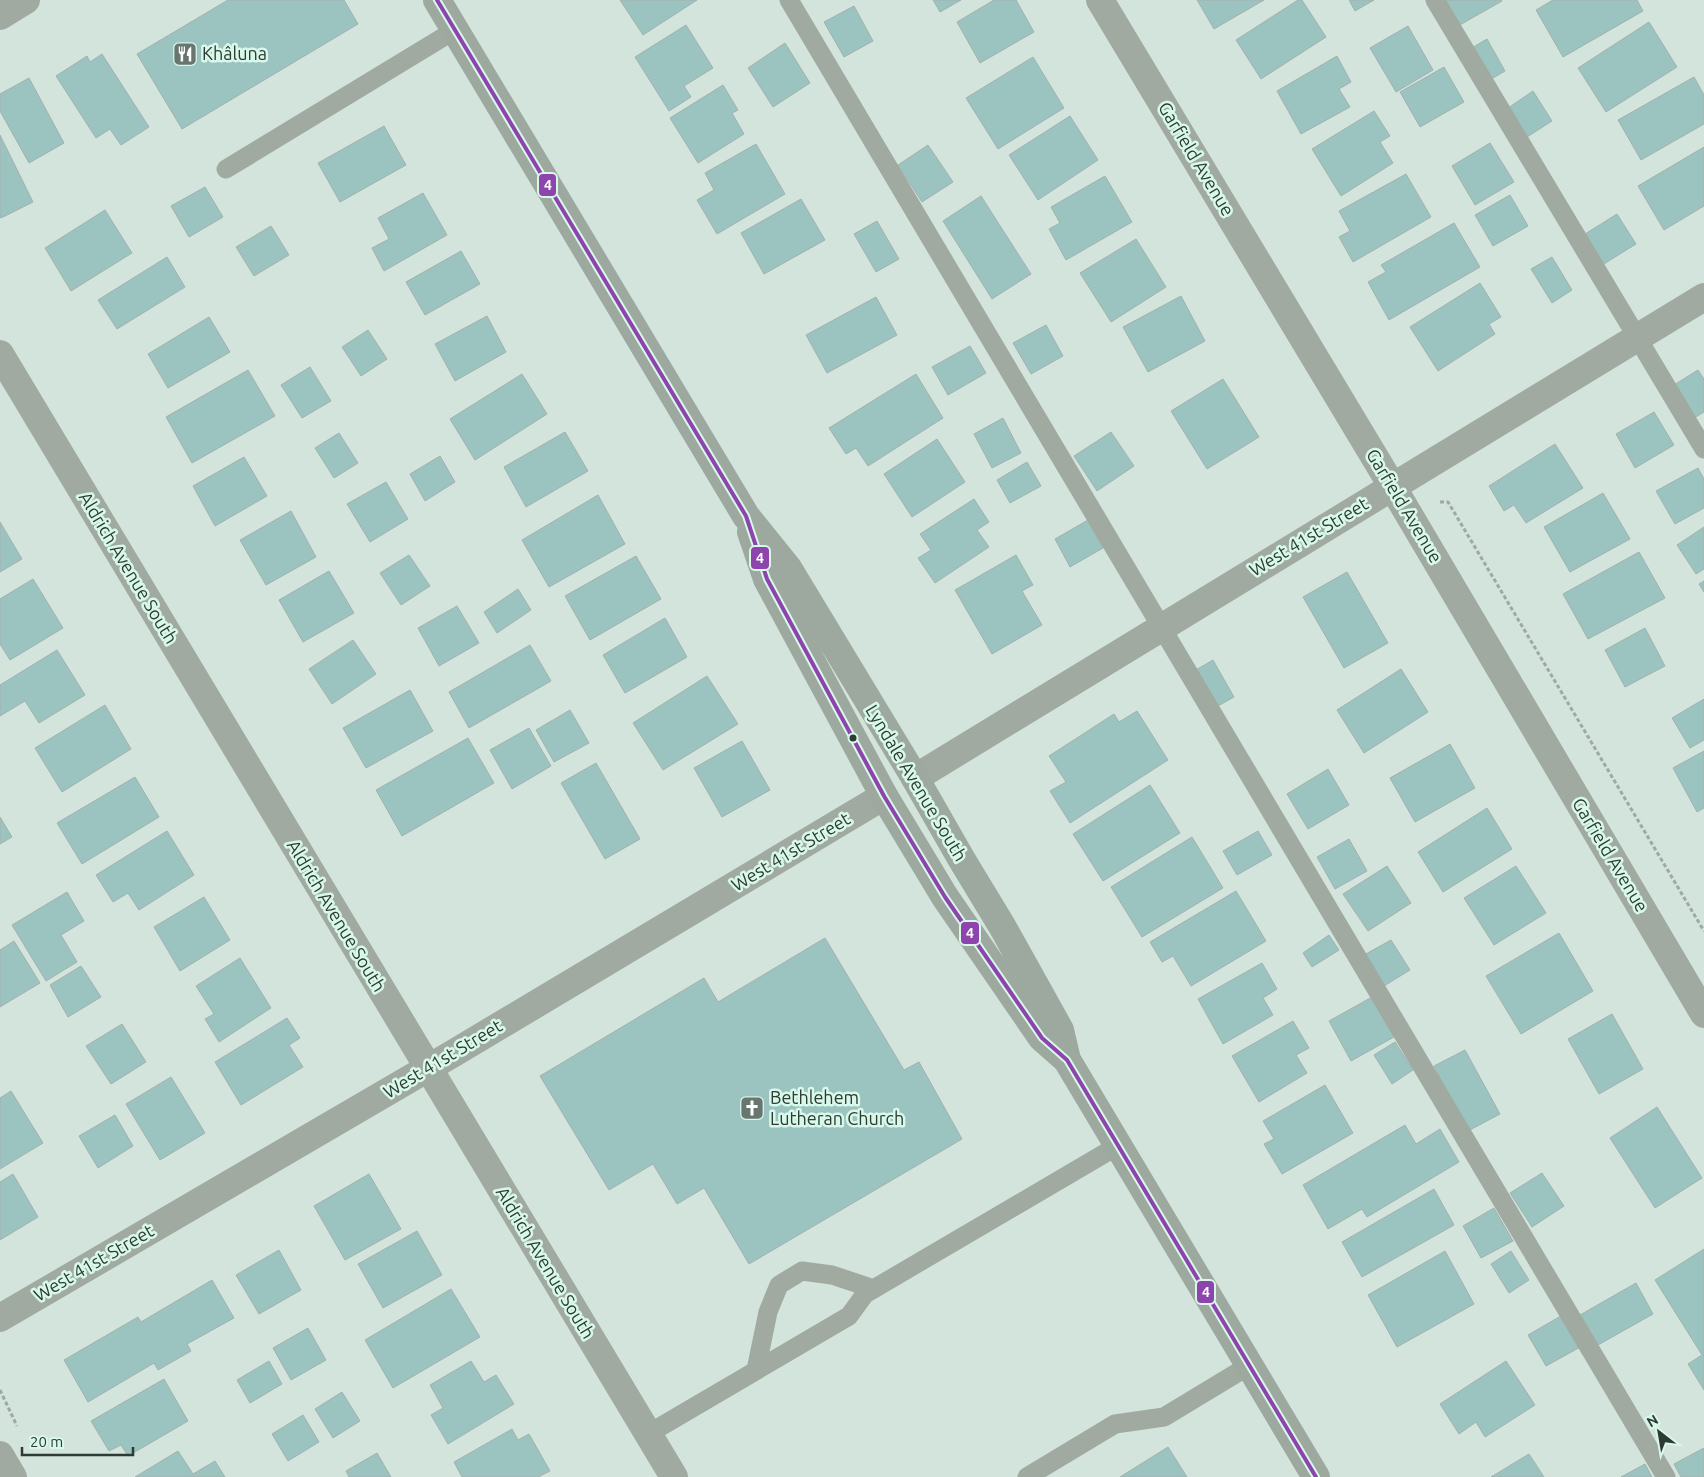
<svg xmlns="http://www.w3.org/2000/svg" width="1704" height="1477" viewBox="0 0 1704 1477" font-family="Ubuntu,sans-serif">
  <style>
    .building { fill: #9bc3c0; stroke: #a3b1ae }
    .lines { fill: none; stroke-linecap: round; stroke-linejoin: round }
    .path { stroke: #9fa9a0; stroke-width: 3; stroke-dasharray: 4 2.5; stroke-linecap: butt }
    .service { stroke: #a0aaa0; stroke-width: 19 }
    .minor { stroke: #a0aaa0; stroke-width: 28 }
    .secondary { stroke: #9da99e; stroke-width: 28 }
    .bus-1-casing { stroke: #d8f9ea; stroke-width: 8 }
    .bus-1 { stroke: #8e44ad; stroke-width: 4 }
    .bus-dot { fill: #2e3b35; stroke: #d8f9ea; stroke-width: 2 }
    .labels { text-anchor: middle; stroke-width: 5; stroke-linejoin: round; paint-order: stroke }
    .poi-label { font-size: 18px; fill: #2e3b35; stroke: #d8f9ea; text-anchor: start }
    .street-label { font-size: 18px; fill: #2e3b35; stroke: #d8f9ea }
    .line-badge { stroke: #d8f9ea; stroke-width: 2 }
    .badge-label { font-size: 14px; text-anchor: middle; font-weight: bold; fill: #fff }
  </style>
  <rect width="100%" height="100%" fill="#d3e4dc"/>
  <!-- building -->
  <path class="building" d="M 228,0 L 344,0 L 358,24 L 182,129 L 137,54 Z
    M 620,0 L 697,0 L 643,35 Z
    M 933,0 L 961,0 L 940,12 Z
    M 994,0 L 1016,0 L 1034,32 L 980,63 L 957,22 Z
    M 1197,0 L 1264,0 L 1214,29 Z
    M 1298,0 L 1302,0 L 1326,37 L 1261,79 L 1236,40 Z
    M 1349,0 L 1374,0 L 1355,11 Z
    M 1443,0 L 1501,0 L 1502,1 L 1458,26 Z
    M 1553,0 L 1637,0 L 1643,11 L 1563,57 L 1536,10 Z
    M 854,6 L 873,41 L 844,57 L 824,22 Z
    M 1649,22 L 1677,67 L 1606,112 L 1578,68 Z
    M 686,25 L 713,68 L 684,86 L 691,97 L 669,111 L 635,57 Z
    M 1408,26 L 1433,70 L 1396,92 L 1370,48 Z
    M 1487,39 L 1505,71 L 1488,81 L 1470,49 Z
    M 785,43 L 810,83 L 773,107 L 748,68 Z
    M 102,54 L 149,127 L 121,145 L 110,129 L 96,138 L 56,76 L 87,56 L 90,62 Z
    M 1337,56 L 1351,82 L 1339,89 L 1350,107 L 1301,134 L 1277,91 Z
    M 1033,57 L 1064,108 L 998,149 L 966,98 Z
    M 1444,67 L 1464,102 L 1420,127 L 1400,92 Z
    M 1694,77 L 1704,95 L 1704,124 L 1641,160 L 1618,120 Z
    M 29,78 L 64,143 L 29,163 L 0,111 L 0,94 Z
    M 723,85 L 738,110 L 732,113 L 744,134 L 698,163 L 670,118 Z
    M 1533,91 L 1552,121 L 1527,137 L 1508,108 Z
    M 1374,111 L 1390,136 L 1380,142 L 1393,163 L 1341,196 L 1312,149 Z
    M 1070,116 L 1098,160 L 1038,200 L 1009,155 Z
    M 384,126 L 406,165 L 340,202 L 318,163 Z
    M 0,135 L 33,202 L 1,218 L 0,217 Z
    M 1490,143 L 1514,182 L 1475,205 L 1452,166 Z
    M 756,144 L 785,194 L 717,234 L 697,200 L 714,190 L 705,173 Z
    M 928,145 L 953,182 L 922,202 L 898,165 Z
    M 1704,147 L 1704,206 L 1664,230 L 1638,186 Z
    M 1406,174 L 1431,217 L 1353,262 L 1339,237 L 1350,231 L 1339,211 Z
    M 1105,176 L 1132,222 L 1066,260 L 1049,229 L 1060,223 L 1051,207 Z
    M 205,187 L 223,217 L 189,237 L 171,206 Z
    M 423,193 L 447,235 L 384,271 L 372,248 L 389,239 L 378,218 Z
    M 1510,195 L 1528,226 L 1493,246 L 1475,215 Z
    M 981,196 L 1031,274 L 992,299 L 943,221 Z
    M 801,199 L 825,240 L 764,274 L 741,233 Z
    M 105,210 L 132,253 L 71,291 L 45,248 Z
    M 1617,214 L 1636,244 L 1604,264 L 1585,234 Z
    M 877,221 L 899,259 L 876,272 L 854,234 Z
    M 1454,223 L 1480,267 L 1389,320 L 1368,282 L 1386,272 L 1381,265 Z
    M 271,226 L 289,255 L 254,276 L 236,247 Z
    M 1136,239 L 1166,287 L 1111,322 L 1080,273 Z
    M 461,251 L 480,284 L 425,315 L 406,282 Z
    M 167,257 L 185,287 L 117,329 L 98,300 Z
    M 1552,257 L 1572,290 L 1552,303 L 1531,269 Z
    M 1480,283 L 1501,317 L 1489,324 L 1495,334 L 1438,371 L 1410,327 Z
    M 1181,296 L 1205,341 L 1148,372 L 1123,327 Z
    M 876,297 L 897,335 L 827,373 L 806,335 Z
    M 487,316 L 506,352 L 455,381 L 435,344 Z
    M 209,317 L 230,352 L 168,388 L 148,354 Z
    M 1046,325 L 1063,356 L 1031,374 L 1013,343 Z
    M 368,330 L 387,359 L 361,376 L 342,347 Z
    M 970,346 L 986,373 L 948,395 L 932,367 Z
    M 310,367 L 331,401 L 302,418 L 281,385 Z
    M 248,370 L 275,416 L 192,463 L 166,417 Z
    M 1698,370 L 1704,379 L 1704,412 L 1694,418 L 1674,385 Z
    M 522,374 L 547,414 L 475,460 L 450,419 Z
    M 916,374 L 943,418 L 868,466 L 856,448 L 846,454 L 829,428 Z
    M 1223,379 L 1259,437 L 1207,469 L 1171,411 Z
    M 1654,412 L 1674,445 L 1635,468 L 1616,434 Z
    M 1003,418 L 1021,453 L 992,468 L 974,434 Z
    M 565,432 L 588,471 L 526,507 L 504,467 Z
    M 1111,432 L 1134,466 L 1097,491 L 1074,456 Z
    M 339,433 L 358,463 L 334,478 L 315,448 Z
    M 937,439 L 965,482 L 912,517 L 884,474 Z
    M 1555,444 L 1583,488 L 1526,523 L 1514,505 L 1504,511 L 1489,486 Z
    M 440,456 L 455,482 L 425,501 L 410,474 Z
    M 244,457 L 267,496 L 215,526 L 193,486 Z
    M 1027,462 L 1041,486 L 1010,503 L 997,480 Z
    M 1698,468 L 1704,479 L 1704,508 L 1675,524 L 1656,491 Z
    M 386,482 L 408,519 L 370,542 L 347,504 Z
    M 1603,493 L 1630,539 L 1570,572 L 1544,527 Z
    M 598,495 L 625,544 L 549,587 L 522,540 Z
    M 974,499 L 989,522 L 977,530 L 989,547 L 935,583 L 918,558 L 931,550 L 920,534 Z
    M 291,511 L 316,557 L 266,585 L 240,540 Z
    M 1088,520 L 1103,548 L 1070,567 L 1055,539 Z
    M 0,522 L 22,559 L 0,572 Z
    M 1704,527 L 1704,569 L 1696,574 L 1677,545 Z
    M 1639,552 L 1665,598 L 1588,639 L 1563,594 Z
    M 409,555 L 430,586 L 401,605 L 380,573 Z
    M 1016,555 L 1033,585 L 1022,591 L 1042,625 L 992,654 L 955,590 Z
    M 636,556 L 661,599 L 590,640 L 565,596 Z
    M 329,571 L 354,613 L 303,642 L 279,600 Z
    M 1347,572 L 1388,643 L 1344,668 L 1303,597 Z
    M 33,579 L 63,628 L 10,660 L 0,644 L 0,599 Z
    M 1704,581 L 1704,592 L 1699,584 Z
    M 518,589 L 531,610 L 497,633 L 484,612 Z
    M 457,606 L 479,643 L 439,666 L 418,628 Z
    M 665,618 L 687,657 L 625,693 L 603,655 Z
    M 1645,628 L 1665,666 L 1625,687 L 1605,650 Z
    M 353,640 L 376,674 L 332,704 L 309,669 Z
    M 530,645 L 551,681 L 469,728 L 449,692 Z
    M 57,650 L 85,695 L 39,723 L 25,701 L 0,716 L 0,685 Z
    M 1213,660 L 1234,697 L 1216,707 L 1194,671 Z
    M 1401,669 L 1428,712 L 1364,753 L 1337,710 Z
    M 707,676 L 738,724 L 663,770 L 633,723 Z
    M 410,690 L 433,731 L 366,768 L 343,728 Z
    M 1704,699 L 1704,740 L 1690,748 L 1672,718 Z
    M 105,705 L 131,749 L 62,792 L 35,748 Z
    M 570,710 L 589,743 L 554,762 L 536,730 Z
    M 1137,711 L 1168,760 L 1070,823 L 1050,791 L 1066,782 L 1049,756 L 1114,714 L 1119,722 Z
    M 529,728 L 551,766 L 512,789 L 490,750 Z
    M 468,738 L 494,783 L 402,836 L 376,790 Z
    M 742,741 L 770,790 L 722,817 L 694,768 Z
    M 1450,744 L 1475,788 L 1415,822 L 1390,778 Z
    M 1704,751 L 1704,808 L 1697,812 L 1673,768 Z
    M 596,763 L 640,839 L 605,859 L 561,783 Z
    M 1328,769 L 1349,805 L 1308,829 L 1287,794 Z
    M 135,777 L 159,817 L 82,864 L 57,823 Z
    M 1150,785 L 1180,833 L 1103,881 L 1073,834 Z
    M 1487,808 L 1512,849 L 1443,892 L 1418,852 Z
    M 0,817 L 12,837 L 0,844 Z
    M 167,831 L 194,875 L 139,910 L 128,893 L 113,902 L 96,875 Z
    M 1258,831 L 1272,855 L 1237,875 L 1223,851 Z
    M 1192,837 L 1223,888 L 1142,937 L 1111,887 Z
    M 1349,839 L 1367,871 L 1335,889 L 1317,857 Z
    M 1387,866 L 1411,903 L 1368,931 L 1343,894 Z
    M 1516,866 L 1546,913 L 1494,945 L 1464,898 Z
    M 1236,891 L 1266,941 L 1191,986 L 1173,956 L 1162,962 L 1150,942 Z
    M 67,892 L 84,921 L 61,935 L 77,962 L 46,981 L 12,925 Z
    M 204,897 L 230,940 L 180,971 L 154,927 Z
    M 1559,933 L 1593,991 L 1521,1034 L 1486,976 Z
    M 1329,935 L 1339,950 L 1312,967 L 1303,953 Z
    M 825,938 L 904,1070 L 919,1062 L 962,1139 L 749,1264 L 704,1188 L 677,1204 L 653,1164 L 609,1190 L 540,1076 L 704,978 L 718,1002 Z
    M 1391,940 L 1410,970 L 1384,986 L 1364,955 Z
    M 14,941 L 40,983 L 0,1007 L 0,950 Z
    M 240,958 L 271,1008 L 219,1042 L 205,1019 L 214,1014 L 196,986 Z
    M 1262,963 L 1277,989 L 1263,998 L 1273,1015 L 1223,1044 L 1198,999 Z
    M 81,966 L 101,997 L 68,1017 L 50,985 Z
    M 1372,997 L 1394,1037 L 1351,1061 L 1329,1021 Z
    M 1612,1014 L 1643,1069 L 1599,1094 L 1568,1039 Z
    M 287,1018 L 300,1038 L 289,1045 L 303,1067 L 241,1105 L 215,1062 Z
    M 1293,1021 L 1309,1048 L 1296,1055 L 1307,1073 L 1259,1102 L 1232,1056 Z
    M 122,1024 L 146,1062 L 111,1084 L 86,1046 Z
    M 1395,1042 L 1413,1070 L 1392,1084 L 1374,1055 Z
    M 1465,1050 L 1500,1114 L 1468,1131 L 1434,1066 Z
    M 171,1077 L 205,1133 L 160,1160 L 126,1104 Z
    M 1325,1085 L 1353,1133 L 1282,1174 L 1264,1144 L 1274,1139 L 1263,1121 Z
    M 11,1091 L 43,1143 L 0,1169 L 0,1098 Z
    M 1657,1107 L 1702,1178 L 1655,1208 L 1610,1138 Z
    M 115,1115 L 133,1146 L 98,1168 L 79,1136 Z
    M 1405,1125 L 1416,1144 L 1440,1129 L 1459,1162 L 1367,1217 L 1362,1209 L 1328,1229 L 1303,1185 Z
    M 1542,1173 L 1564,1206 L 1532,1227 L 1510,1193 Z
    M 13,1174 L 38,1217 L 0,1240 L 0,1182 Z
    M 369,1174 L 401,1229 L 345,1260 L 314,1206 Z
    M 1434,1189 L 1454,1225 L 1362,1277 L 1342,1242 Z
    M 1494,1208 L 1513,1241 L 1481,1258 L 1463,1226 Z
    M 417,1231 L 442,1275 L 383,1308 L 358,1264 Z
    M 1704,1249 L 1704,1390 L 1688,1364 L 1702,1355 L 1655,1280 Z
    M 279,1250 L 301,1290 L 259,1314 L 236,1275 Z
    M 1445,1251 L 1474,1304 L 1397,1347 L 1368,1295 Z
    M 1511,1251 L 1529,1280 L 1509,1293 L 1491,1264 Z
    M 212,1280 L 234,1318 L 187,1344 L 191,1351 L 158,1370 L 154,1363 L 88,1402 L 64,1360 L 138,1317 L 141,1322 Z
    M 1636,1283 L 1653,1314 L 1598,1345 L 1580,1315 Z
    M 451,1289 L 480,1337 L 393,1388 L 365,1340 Z
    M 1566,1313 L 1584,1345 L 1546,1366 L 1528,1335 Z
    M 308,1328 L 326,1360 L 291,1380 L 273,1348 Z
    M 269,1361 L 282,1384 L 250,1403 L 237,1380 Z
    M 471,1361 L 484,1382 L 496,1375 L 514,1404 L 448,1444 L 431,1415 L 443,1408 L 430,1385 Z
    M 1506,1361 L 1535,1405 L 1485,1437 L 1476,1422 L 1459,1434 L 1440,1404 Z
    M 164,1379 L 188,1421 L 128,1456 L 121,1445 L 109,1451 L 91,1421 Z
    M 342,1392 L 360,1421 L 333,1438 L 315,1409 Z
    M 303,1415 L 319,1442 L 288,1461 L 272,1434 Z
    M 512,1429 L 518,1440 L 529,1434 L 550,1471 L 538,1477 L 462,1477 L 454,1462 Z
    M 1168,1447 L 1187,1477 L 1120,1477 Z
    M 1704,1448 L 1704,1477 L 1681,1477 L 1674,1464 Z
    M 178,1451 L 193,1474 L 215,1461 L 225,1477 L 135,1477 Z
    M 377,1453 L 391,1477 L 349,1477 L 346,1471 Z
    M 1529,1454 L 1544,1477 L 1491,1477 Z
    M 1645,1464 L 1652,1477 L 1621,1477 Z"/>
  <g class="lines">
    <!-- path -->
    <path class="path" d="M 1440,502 L 1448,502 L 1704,931
      M 0,1390 L 17,1426"/>
    <!-- service -->
    <path class="service" d="M 789,0 L 1666,1477
      M 1435,0 L 1704,449
      M 226,169 L 455,30
      M 756,1370 L 768,1312 L 779,1285 L 802,1271 L 832,1275 L 874,1289
      M 648,1434 L 849,1316 L 865,1294 L 1119,1145
      M 1027,1477 L 1115,1424 L 1164,1417 L 1250,1365"/>
    <!-- minor -->
    <path class="minor" d="M 1100,0 L 1392,486 L 1704,1014
      M 0,16 L 26,0
      M 0,354 L 674,1477
      M 915,778 L 1704,297
      M 0,1318 L 454,1053 L 884,796
      M 0,1455 L 13,1477"/>
    <!-- secondary -->
    <path class="secondary" d="M 437,0 L 746,516 L 788,568 L 915,778 L 962,860 L 1002,926 L 1060,1030 L 1067,1060 L 1316,1477
      M 751,532 L 767,579 L 884,796 L 945,897 L 1042,1038 L 1067,1060"/>
    <!-- bus-1 casing -->
    <g class="bus-1-casing">
      <path id="bus-1" d="M 437,0 L 746,516 L 767,579 L 884,796 L 945,897 L 1042,1038 L 1067,1060 L 1316,1477"/>
    </g>
    <!-- bus-1 -->
    <use href="#bus-1" class="bus-1"/>
  </g>
  <!-- icons -->
  <defs>
    <g id="restaurant-square" transform="scale(1.25)"><rect x="-9" y="-9" width="18" height="18" rx="4" fill="#68766f" stroke="#d8f9ea"/><path d="M-5-6h1v4h1v-4h1v4h1v-4h1v5L-1.5 .5V6h-2V.5L-5-1ZM5-6V6H3V1.5H1.5Q1.5-4 5-6Z" fill="#fff"/></g>
    <g id="church-square" transform="scale(1.25)"><rect x="-9" y="-9" width="18" height="18" rx="4" fill="#68766f" stroke="#d8f9ea"/><path d="M-1.2-6h2.4v3.5h3.3v2.4h-3.3V6h-2.4V-.1h-3.3v-2.4h3.3Z" fill="#fff"/></g>
  </defs>
  <g fill-rule="evenodd">
    <use href="#restaurant-square" x="185" y="54"/>
    <use href="#church-square" x="752" y="1108"/>
  </g>
  <!-- markers -->
  <circle class="bus-dot" cx="853" cy="738" r="4.5"/>
  <g class="labels">
    <!-- poi labels -->
    <g class="poi-label">
      <text x="202" y="60">Khâluna</text>
      <text x="770" y="1104">Bethlehem<tspan x="770" dy="21">Lutheran Church</tspan></text>
    </g>
    <!-- street labels -->
    <g class="street-label">
      <text transform="translate(1196 159) rotate(59)" y="6">Garfield Avenue</text>
      <text transform="translate(1404 506) rotate(59)" y="6">Garfield Avenue</text>
      <text transform="translate(1309 537) rotate(-31)" y="6">West 41st Street</text>
      <text transform="translate(128 568) rotate(59)" y="6">Aldrich Avenue South</text>
      <text transform="translate(916 783) rotate(59)" y="6">Lyndale Avenue South</text>
      <text transform="translate(791 852) rotate(-31)" y="6">West 41st Street</text>
      <text transform="translate(1610 855) rotate(59)" y="6">Garfield Avenue</text>
      <text transform="translate(336 916) rotate(59)" y="6">Aldrich Avenue South</text>
      <text transform="translate(443 1059) rotate(-31)" y="6">West 41st Street</text>
      <text transform="translate(94 1263) rotate(-30)" y="6">West 41st Street</text>
      <text transform="translate(545 1263) rotate(59)" y="6">Aldrich Avenue South</text>
    </g>
  </g>
  <g class="line-badge">
    <rect x="538" y="173" width="19" height="24" rx="5" fill="#8e44ad"/>
    <rect x="750" y="546" width="20" height="24" rx="5" fill="#8e44ad"/>
    <rect x="960" y="921" width="20" height="24" rx="5" fill="#8e44ad"/>
    <rect x="1196" y="1280" width="19" height="24" rx="5" fill="#8e44ad"/>
  </g>
  <g class="badge-label">
    <text x="548" y="190">4</text>
    <text x="760" y="563">4</text>
    <text x="970" y="938">4</text>
    <text x="1206" y="1297">4</text>
  </g>
  <!-- north arrow -->
  <g transform="translate(1659 1432) rotate(329)" stroke="#d8f9ea" stroke-width="4" paint-order="stroke">
  <path d="M0-4L9 19L0 12L-9 19Z" fill="#2e3b35"/>
  <text y="-8" font-size="14" font-weight="bold" text-anchor="middle" fill="#2e3b35">N</text>
  </g>
  <!-- scale -->
  <path d="M22 1447v8h111v-8" fill="none" stroke="#2e3b35" stroke-width="2.5"/>
  <text x="30" y="1447" font-size="15" fill="#2e3b35" stroke="#d8f9ea" stroke-width="4" paint-order="stroke">20 m</text>
</svg>
